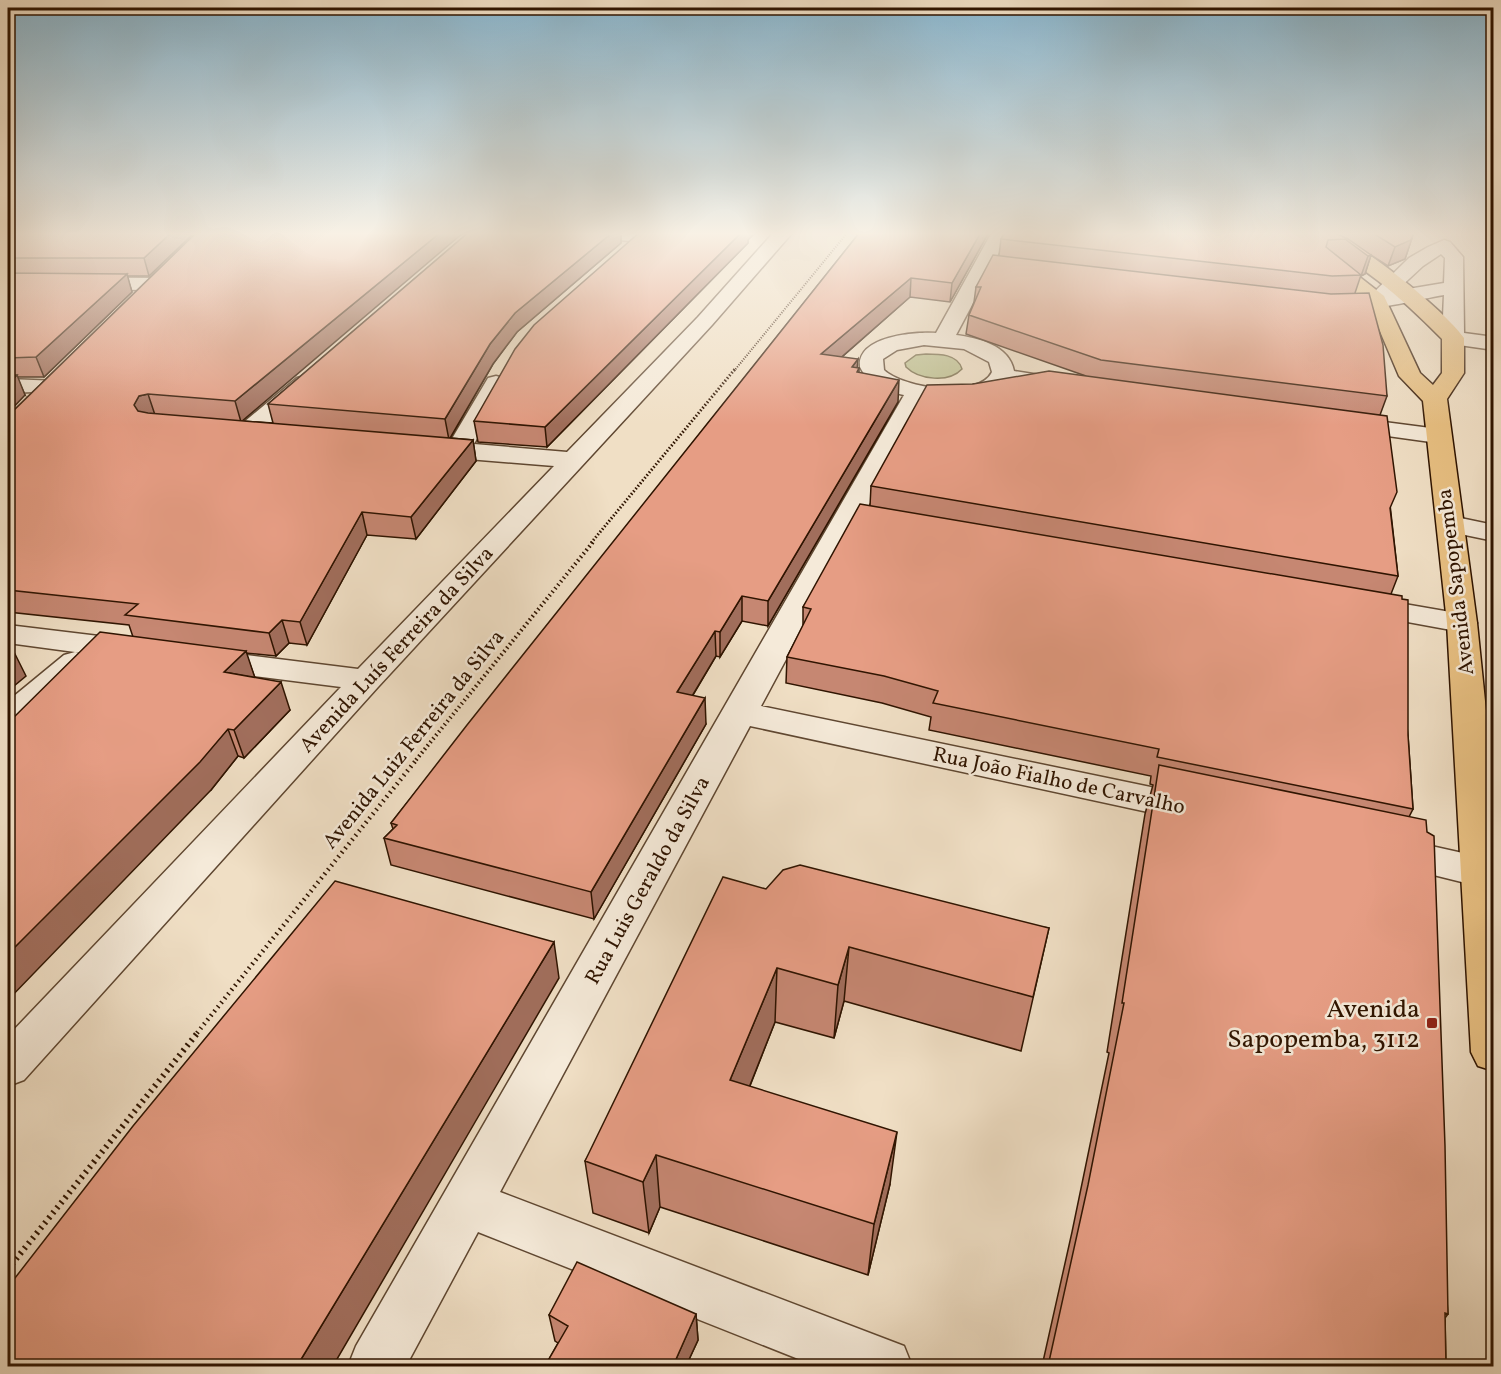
<svg xmlns="http://www.w3.org/2000/svg" width="1501" height="1374" viewBox="0 0 1501 1374" font-family="Vollkorn,serif">
  <style>
    .green { fill: #bec191; stroke: #766a48; stroke-width: 1.5 }
    .lines { fill: none; stroke-linecap: round; stroke-linejoin: round }
    .minor-casing { stroke: #5f4731; stroke-width: 3 }
    .major-casing { stroke: #2f1400; stroke-width: 3 }
    .path-far4 { stroke: #2f1400; stroke-width: 2; stroke-dasharray: 1 1.5; stroke-linecap: butt }
    .path-far3 { stroke: #2f1400; stroke-width: 3; stroke-dasharray: 1.5 2; stroke-linecap: butt }
    .path-far2 { stroke: #2f1400; stroke-width: 4; stroke-dasharray: 1.5 3; stroke-linecap: butt }
    .path-far1 { stroke: #2f1400; stroke-width: 4.5; stroke-dasharray: 1.5 4; stroke-linecap: butt }
    .path { stroke: #2f1400; stroke-width: 6; stroke-dasharray: 2 4.5; stroke-linecap: butt }
    .minor { fill: #f5ead9; fill-rule: evenodd }
    .major { fill: #e8c082; fill-rule: evenodd }
    .wall { fill: #c68772; stroke: #2f1400; stroke-width: 1.5 }
    .shaded-wall { fill: #a16e5c; stroke: #2f1400; stroke-width: 1.5 }
    .building { fill: #e69d84; stroke: #2f1400; stroke-width: 1.5 }
    .poi-dot { fill: #8f2418; stroke: #f5ead9; stroke-width: 2 }
    .labels { text-anchor: middle; stroke-width: 5; stroke-linejoin: round; paint-order: stroke }
    .street-label { font-size: 21px; fill: #2f1400; stroke: #f5ead9 }
    .near-poi-label { font-size: 26px; fill: #2f1400; stroke: #f5ead9; text-anchor: end }
  </style>
  <rect width="100%" height="100%" fill="#f0dfc5"/>
  <filter id="stains"><feTurbulence type="fractalNoise" baseFrequency=".00333" numOctaves="4"/><feColorMatrix values="0 0 0 0 .2 0 0 0 0 .09 0 0 0 0 .02 0 0 0 .5 -.17"/></filter>
  <radialGradient id="worn" r=".72"><stop offset=".6" stop-color="#630" stop-opacity="0"/><stop offset="1" stop-color="#630" stop-opacity=".3"/></radialGradient>
  <!-- green -->
  <path class="green" d="M 926,354 C 939,354 958,354 962,369 C 949,383 919,380 906,367 L 905,363 L 916,355 Z"/>
  <g class="lines">
    <!-- minor casing -->
    <g class="minor-casing">
      <path id="minor" d="M 573,232 L 645,232 L 651,237 L 648,241 L 642,242 L 582,237 L 576,236 Z
        M 774,232 L 793,232 L 712,325 L 378,687 L 24,1080 L 8,1086 L 8,1036 L 341,687 L 207,670 L 196,667 L 191,660 L 196,653 L 207,650 L 358,669 L 554,466 L 431,456 L 422,453 L 418,448 L 422,443 L 431,440 L 450,442 L 488,378 L 496,376 L 504,378 L 507,383 L 474,444 L 567,452 L 698,317 Z
        M 992,232 L 1010,232 L 995,260 L 1039,266 L 1042,270 L 1039,274 L 1032,276 L 990,271 L 956,335 C 978,338 1009,345 1014,371 L 1065,379 L 1068,384 L 1065,389 L 1057,391 L 1009,384 C 993,407 949,403 925,400 L 761,706 L 1194,796 L 1207,800 L 1213,809 L 1207,818 L 1194,822 L 750,726 L 500,1192 L 904,1346 L 912,1366 L 816,1366 L 478,1232 L 406,1366 L 348,1366 L 356,1346 L 904,395 C 885,391 869,385 860,367 C 857,336 914,332 936,333 ZM 924,345 L 964,349 L 989,362 L 992,372 C 978,400 903,388 884,370 L 883,359 L 897,350 Z
        M 1444,240 L 1450,242 L 1463,257 L 1464,333 L 1494,337 L 1494,350 L 1445,343 L 1442,338 L 1444,295 C 1414,300 1360,315 1333,308 L 1330,304 L 1333,300 L 1370,296 L 1409,258 L 1428,247 ZM 1441,254 L 1445,258 L 1444,283 L 1396,291 L 1423,266 Z
        M 8,277 L 155,278 L 162,280 L 165,284 L 162,288 L 155,290 L 8,289 Z
        M 305,376 L 313,378 L 316,383 L 313,388 L 256,437 L 247,439 L 238,437 L 235,432 L 238,427 L 297,378 Z
        M 8,379 L 59,381 L 63,386 L 59,391 L 8,393 Z
        M 1346,417 L 1438,429 L 1447,431 L 1450,436 L 1447,441 L 1438,443 L 1337,429 L 1334,424 L 1337,419 Z
        M 1451,516 L 1494,525 L 1494,541 L 1441,530 L 1437,524 L 1441,518 Z
        M 1364,597 L 1462,614 L 1473,616 L 1477,623 L 1473,630 L 1462,632 L 1353,612 L 1349,606 L 1353,600 Z
        M 8,625 L 132,640 L 143,643 L 148,650 L 143,657 L 132,660 L 75,652 L 86,655 L 91,662 L 86,669 L 20,726 L 8,729 L 8,701 L 64,655 L 75,652 L 8,643 Z
        M 1391,837 L 1494,860 L 1494,890 L 1377,861 L 1372,851 L 1377,841 Z"/>
    </g>
    <!-- major casing -->
    <g class="major-casing">
      <path id="major" d="M 1302,232 C 1310,232 1318,231 1325,232 C 1356,237 1446,312 1464,338 L 1464,373 L 1447,399 L 1477,623 L 1494,789 L 1494,1071 L 1478,1066 L 1471,1052 L 1447,623 L 1423,401 L 1399,376 L 1368,303 L 1326,268 L 1329,264 L 1343,264 L 1384,296 L 1420,373 L 1433,385 L 1442,373 L 1442,339 C 1401,297 1358,260 1305,236 Z"/>
    </g>
    <!-- path-far4 -->
    <path class="path-far4" d="M 734,371 L 848,232"/>
    <!-- path-far3 -->
    <path class="path-far3" d="M 591,543 L 735,369"/>
    <!-- path-far2 -->
    <path class="path-far2" d="M 416,760 L 593,542"/>
    <!-- path-far1 -->
    <path class="path-far1" d="M 197,1033 L 417,759"/>
    <!-- path -->
    <path class="path" d="M 8,1269 L 199,1031"/>
    <!-- minor -->
    <use href="#minor" class="minor"/>
    <!-- major -->
    <use href="#major" class="major"/>
  </g>
  <!-- wall -->
  <path class="wall" d="M 8,232 L 195,232 L 149,276 L 127,276 L 132,292 L 44,377 L 17,377 L 25,395 L 8,384 Z
    M 197,232 L 242,421 L 273,423 L 268,404 L 469,232 L 621,232 L 621,243 L 517,332 L 493,364 L 450,438 L 473,440 L 476,461 L 416,539 L 367,535 L 307,645 L 289,643 L 276,656 L 246,653 L 255,678 L 290,710 L 244,758 L 238,756 L 211,790 L 133,637 L 129,625 L 8,612 L 8,414 L 10,414 Z
    M 860,232 L 989,232 L 950,302 L 910,297 L 842,357 L 857,368 L 859,368 L 859,373 L 898,402 L 768,626 L 742,621 L 720,657 L 716,656 L 693,695 L 706,724 L 594,919 L 391,865 L 384,838 L 393,829 L 391,823 Z
    M 1005,232 L 1414,232 L 1405,259 L 1388,266 L 1371,255 L 1365,274 L 1361,276 L 1361,275 L 1355,293 L 1387,396 L 1380,415 L 1398,576 L 1391,594 L 1408,735 L 1413,809 L 1409,817 L 1448,1314 L 1445,1318 L 1446,1366 L 1042,1366 L 1072,1232 L 1109,1053 L 1107,1052 L 1145,814 L 1153,785 L 1150,784 L 1151,776 L 929,730 L 931,717 L 882,703 L 786,683 L 787,657 L 803,626 L 803,607 L 870,506 L 871,486 L 973,384 L 1086,376 L 966,334 L 969,315 L 974,302 L 976,287 L 999,255 L 1001,239 Z
    M 1489,232 L 1494,232 L 1494,292 L 1492,292 Z
    M 748,240 L 748,243 L 547,447 L 478,442 L 474,421 Z
    M 766,889 L 1049,928 L 1021,1051 L 844,1001 L 834,1038 L 775,1022 L 750,1086 L 890,1184 L 868,1275 L 660,1207 L 649,1233 L 593,1213 L 585,1161 Z
    M 696,1314 L 698,1340 L 686,1366 L 545,1366 L 558,1343 L 555,1341 L 549,1315 Z"/>
  <!-- shaded-wall -->
  <path class="shaded-wall" d="M 172,232 L 195,232 L 149,276 L 144,258 Z
    M 441,232 L 464,232 L 241,422 L 235,401 Z
    M 613,232 L 621,232 L 621,243 L 517,332 L 493,364 L 449,440 L 445,419 L 490,344 L 515,313 Z
    M 742,232 L 756,232 L 748,240 L 748,243 L 547,447 L 545,427 Z
    M 981,232 L 989,232 L 950,302 L 952,283 Z
    M 1414,232 L 1405,259 L 1388,266 L 1395,247 Z
    M 1371,255 L 1365,274 L 1361,276 L 1368,256 Z
    M 127,274 L 132,292 L 44,377 L 36,357 Z
    M 911,278 L 910,297 L 821,375 L 821,354 Z
    M 858,359 L 856,380 L 852,367 Z
    M 17,375 L 25,395 L 8,413 L 8,384 Z
    M 899,380 L 898,402 L 768,626 L 768,601 Z
    M 148,394 L 155,415 L 141,425 L 134,405 L 139,396 Z
    M 473,440 L 476,461 L 416,539 L 411,517 Z
    M 362,512 L 367,535 L 307,645 L 300,622 Z
    M 742,596 L 742,621 L 720,657 L 720,632 Z
    M 282,620 L 289,643 L 276,656 L 269,633 Z
    M 715,631 L 716,656 L 679,718 L 677,692 Z
    M 13,650 L 26,676 L 8,691 L 8,655 Z
    M 246,651 L 255,678 L 224,672 Z
    M 281,682 L 290,710 L 244,758 L 234,730 Z
    M 705,698 L 706,724 L 594,919 L 591,892 Z
    M 228,729 L 238,756 L 211,790 L 8,1000 L 8,954 Z
    M 554,942 L 559,978 L 333,1366 L 297,1366 Z
    M 849,947 L 844,1001 L 834,1038 L 838,985 Z
    M 777,968 L 775,1022 L 731,1133 L 730,1080 Z
    M 897,1132 L 890,1184 L 868,1275 L 874,1224 Z
    M 656,1155 L 660,1207 L 649,1233 L 643,1182 Z
    M 696,1314 L 698,1340 L 686,1366 L 673,1366 Z"/>
  <!-- building -->
  <path class="building" d="M 8,232 L 172,232 L 144,258 L 8,258 Z
    M 197,232 L 441,232 L 235,401 L 148,394 L 139,396 L 134,405 L 138,411 L 148,413 L 473,440 L 411,517 L 362,512 L 300,622 L 282,620 L 269,633 L 125,615 L 138,604 L 8,590 L 8,414 L 10,414 Z
    M 469,232 L 613,232 L 515,313 L 490,344 L 445,419 L 268,404 Z
    M 640,232 L 742,232 L 545,427 L 474,421 L 515,349 L 534,325 Z
    M 860,232 L 981,232 L 952,283 L 911,278 L 821,354 L 858,359 L 852,367 L 859,368 L 857,372 L 899,380 L 768,601 L 742,596 L 720,632 L 715,631 L 677,692 L 705,698 L 591,892 L 384,838 L 397,825 L 391,823 L 467,725 Z
    M 1005,232 L 1333,232 L 1348,239 L 1371,255 L 1368,256 L 1345,239 L 1328,240 L 1326,247 L 1361,275 L 1332,276 L 1001,239 Z
    M 1371,232 L 1414,232 L 1411,240 L 1395,247 Z
    M 993,255 L 1331,294 L 1369,293 L 1383,345 L 1387,396 L 1101,360 L 969,315 L 981,287 L 976,287 Z
    M 8,273 L 127,274 L 36,357 L 8,358 Z
    M 1049,371 L 1387,416 L 1397,492 L 1390,508 L 1398,576 L 871,486 L 927,385 L 973,384 Z
    M 8,375 L 17,375 L 8,384 Z
    M 860,504 L 1402,596 L 1402,599 L 1408,600 L 1408,735 L 1413,809 L 1157,757 L 1159,749 L 933,703 L 938,691 L 884,676 L 787,657 L 811,609 L 803,607 Z
    M 100,632 L 246,651 L 224,672 L 281,682 L 234,730 L 228,729 L 200,762 L 8,954 L 8,723 Z
    M 8,649 L 13,650 L 8,655 Z
    M 1159,765 L 1426,820 L 1427,832 L 1434,836 L 1445,1146 L 1448,1314 L 1445,1313 L 1446,1366 L 1048,1366 L 1088,1185 L 1124,1003 L 1122,1003 Z
    M 800,865 L 1049,928 L 1033,997 L 849,947 L 838,985 L 777,968 L 730,1080 L 897,1132 L 874,1224 L 656,1155 L 643,1182 L 585,1161 L 723,877 L 766,889 L 783,870 Z
    M 335,881 L 554,942 L 297,1366 L 8,1366 L 8,1287 L 133,1126 Z
    M 577,1262 L 696,1314 L 673,1366 L 545,1366 L 568,1326 L 549,1315 Z
    M 425,1361 L 442,1366 L 421,1366 Z"/>
  <!-- sky -->
  <linearGradient id="sky" x2="0" y2="1"><stop stop-color="#89b8d2"/><stop offset="0.55" stop-color="#f8f1e5"/><stop offset="1" stop-color="#f8f1e5" stop-opacity="0"/></linearGradient>
  <rect width="1501" height="425" fill="url(#sky)"/>
  <!-- markers -->
  <rect class="poi-dot" x="1426" y="1017" width="12" height="12" rx="3"/>
  <g class="labels">
    <!-- street labels -->
    <g class="street-label">
      <text transform="translate(1455 582) rotate(-97)" y="7">Avenida Sapopemba</text>
      <text transform="translate(396 649) rotate(-47)" y="7">Avenida Luís Ferreira da Silva</text>
      <text transform="translate(413 739) rotate(-51)" y="7">Avenida Luiz Ferreira da Silva</text>
      <text transform="translate(1059 780) rotate(12)" y="7">Rua João Fialho de Carvalho</text>
      <text transform="translate(647 880) rotate(-61)" y="7">Rua Luis Geraldo da Silva</text>
    </g>
    <!-- near-poi labels -->
    <g class="near-poi-label">
      <text x="1420" y="1017">Avenida<tspan x="1420" dy="30">Sapopemba, 3112</tspan></text>
    </g>
  </g>
  <!-- margin -->
  <rect width="1501" height="1374" fill="none" stroke="#f0dfc5" stroke-width="30"/>
  <rect x="9" y="9" width="1483" height="1356" fill="none" stroke="#2f1400" stroke-width="3"/>
  <rect x="15" y="15" width="1471" height="1344" fill="none" stroke="#2f1400" stroke-width="1.5"/>
  <rect width="100%" height="100%" filter="url(#stains)"/>
  <rect width="100%" height="100%" fill="url(#worn)"/>
</svg>
